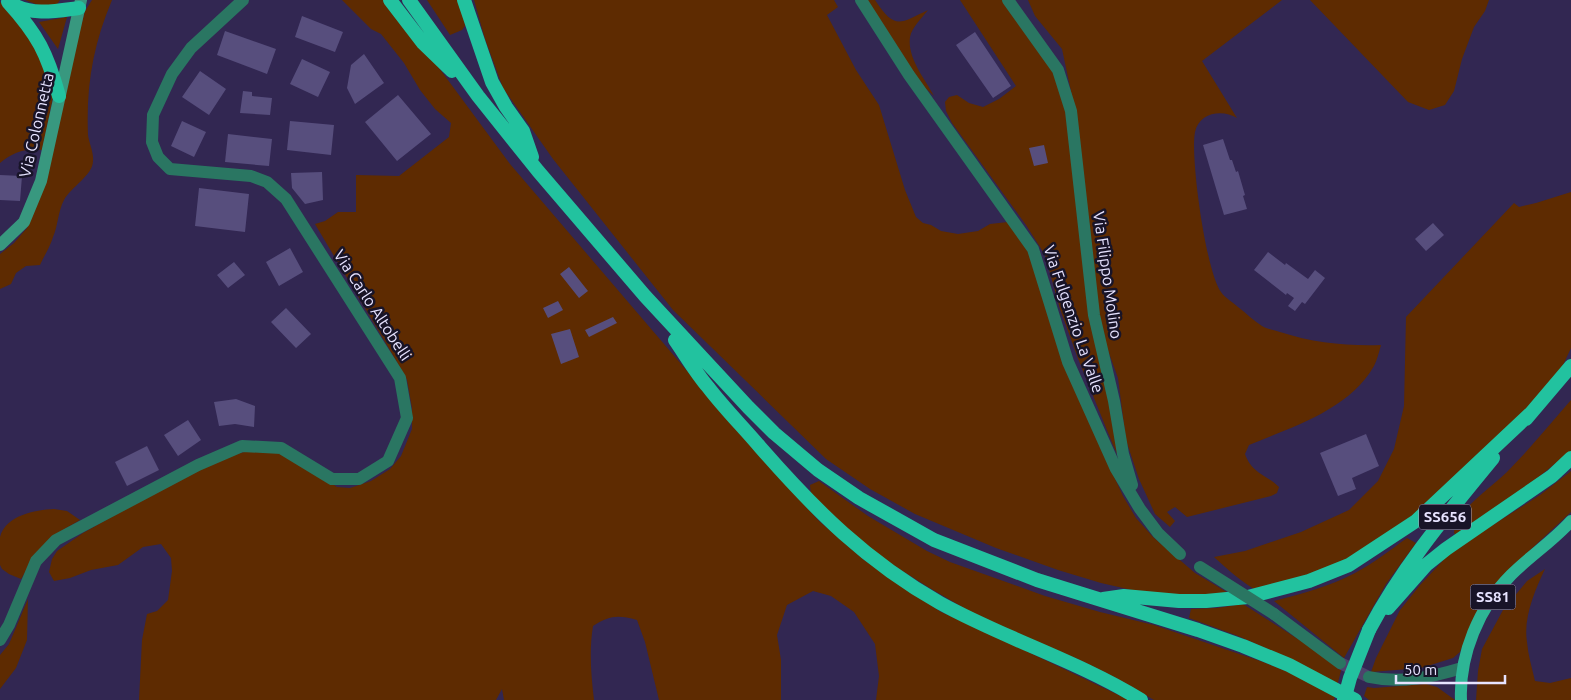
<svg xmlns="http://www.w3.org/2000/svg" width="1571" height="700" viewBox="0 0 1571 700" font-family="Ubuntu,sans-serif">
  <style>
    .green { fill: #5e2b01 }
    .building { fill: #574e7d }
    .lines { fill: none; stroke-linecap: round; stroke-linejoin: round }
    .minor-tunnel { stroke: #4d436c; stroke-width: 12; stroke-dasharray: 12 6; stroke-linecap: butt }
    .minor { stroke: #2a7662; stroke-width: 12 }
    .secondary { stroke: #38987f; stroke-width: 12 }
    .primary { stroke: #2db595; stroke-width: 12 }
    .trunk { stroke: #22c29f; stroke-width: 14 }
    .minor-bridge { stroke: #2a7662; stroke-width: 12 }
    .trunk-bridge { stroke: #22c29f; stroke-width: 14 }
    .labels { text-anchor: middle; stroke-width: 5; stroke-linejoin: round; paint-order: stroke }
    .shield { fill: #181428; stroke: #a9a5be; stroke-width: 1 }
    .shield-label { font-size: 15px; font-weight: bold; fill: #e7e3ff }
    .street-label { font-size: 16px; fill: #e7e3ff; stroke: #181428 }
  </style>
  <rect width="100%" height="100%" fill="#322752"/>
  <!-- green -->
  <path class="green" d="M 25,0 L 60,0 L 55,7 L 41,6 Z
    M 92,0 L 112,0 C 93,45 86,86 88,135 C 89,143 94,153 93,161 C 93,175 71,187 64,200 C 58,211 58,226 53,237 C 50,247 44,256 40,265 L 26,266 L 16,273 L 11,284 L 0,289 L 0,254 L 14,243 L 27,228 L 40,196 L 57,116 L 85,11 Z
    M 342,0 L 384,0 L 425,49 L 510,164 L 759,455 L 819,521 L 864,560 L 941,612 L 986,632 L 1129,700 L 876,700 L 879,676 L 875,644 L 854,612 L 831,596 L 813,591 L 787,605 L 777,635 L 781,660 L 781,700 L 659,700 L 645,642 L 637,620 C 618,615 610,615 593,626 C 589,650 591,675 594,700 L 504,700 L 502,689 L 496,700 L 139,700 L 142,640 L 147,614 L 157,611 L 168,600 L 172,571 L 171,558 L 161,544 L 143,547 L 118,565 L 91,570 L 70,578 L 54,581 L 49,572 L 52,559 L 57,551 L 83,533 L 173,482 L 229,456 L 248,451 L 282,450 L 337,487 L 350,488 L 371,481 L 390,469 L 401,456 L 412,429 L 412,408 L 407,380 L 397,362 L 315,224 L 325,221 L 338,212 L 356,212 L 356,175 L 399,176 L 449,137 L 451,123 L 435,109 L 420,90 L 404,63 L 381,34 L 371,29 Z
    M 427,0 L 460,0 L 464,13 L 465,26 L 462,30 L 450,35 Z
    M 474,0 L 834,0 L 838,7 L 827,15 L 856,70 L 879,105 L 905,190 L 916,217 L 923,223 L 931,225 L 941,231 L 958,234 L 978,231 L 990,224 L 1008,222 L 1031,256 L 1102,450 L 1123,496 L 1136,518 L 1153,537 L 1195,573 L 1230,594 L 1214,597 L 1145,593 L 1101,583 L 1058,570 L 996,548 L 915,514 L 870,489 L 826,459 L 673,310 L 553,159 L 503,88 L 485,39 Z
    M 866,0 L 875,0 C 895,30 899,24 928,10 C 922,18 912,27 910,37 C 907,58 925,79 934,96 L 922,85 Z
    M 960,0 L 1002,0 L 1043,52 L 1057,75 L 1067,112 L 1123,466 L 1113,445 L 1077,356 L 1060,309 L 1045,255 L 1026,225 L 952,123 L 946,111 L 945,102 L 949,97 L 957,95 L 969,103 L 983,107 L 999,99 L 1016,86 Z
    M 1028,0 L 1282,0 L 1202,61 L 1237,118 C 1223,109 1199,112 1195,132 C 1190,157 1206,272 1221,292 C 1225,298 1233,302 1238,307 C 1246,313 1254,321 1262,326 C 1267,329 1274,330 1280,332 C 1314,343 1346,346 1381,345 C 1379,352 1377,360 1374,366 C 1349,410 1292,427 1249,445 L 1245,454 C 1252,474 1266,474 1279,487 L 1277,493 L 1271,496 L 1187,517 L 1175,507 L 1167,512 L 1175,521 L 1170,527 L 1155,514 L 1139,479 L 1126,440 L 1118,378 L 1105,342 L 1092,278 L 1072,96 L 1062,49 L 1035,16 Z
    M 1310,0 L 1489,0 L 1485,11 L 1474,27 L 1462,59 L 1454,91 L 1445,105 L 1429,110 L 1408,102 Z
    M 0,2 L 8,9 L 43,56 L 53,97 L 42,150 C 26,148 13,152 0,163 Z
    M 67,17 L 58,49 L 39,22 Z
    M 1571,192 L 1571,348 L 1556,380 L 1413,519 L 1349,561 L 1259,592 C 1242,582 1228,570 1214,557 L 1245,551 L 1301,532 L 1349,510 L 1378,481 L 1394,449 L 1404,406 L 1406,317 L 1514,203 L 1519,207 L 1536,203 Z
    M 1571,400 L 1571,451 L 1536,479 L 1456,535 L 1454,533 C 1455,511 1492,487 1507,472 C 1513,466 1519,459 1525,453 C 1541,435 1556,417 1571,400 Z
    M 1571,471 L 1571,512 L 1513,566 L 1476,613 L 1460,652 L 1453,658 L 1421,668 L 1371,672 L 1376,658 L 1400,610 L 1420,585 L 1452,551 L 1540,495 Z
    M 819,481 L 868,516 L 927,551 L 950,562 L 1045,596 L 1100,612 L 1154,625 L 1263,662 L 1303,678 L 1335,696 L 1334,700 L 1154,700 L 1118,679 L 1080,660 L 988,622 L 928,587 L 893,565 L 854,537 L 811,495 L 810,485 Z
    M 54,509 L 67,511 L 80,520 L 51,537 L 36,555 L 21,579 L 9,574 L 2,569 L 0,565 C 0,557 0,545 0,537 C 6,515 35,510 54,509 Z
    M 1407,538 L 1416,543 L 1386,584 L 1344,658 L 1274,601 C 1302,594 1330,586 1355,573 C 1374,563 1390,550 1407,538 Z
    M 1545,569 C 1535,590 1523,618 1527,642 C 1528,655 1532,668 1535,681 L 1550,683 L 1571,678 L 1571,700 L 1476,700 L 1478,671 L 1482,649 L 1503,610 L 1527,581 Z
    M 28,599 L 27,640 L 16,668 L 0,689 L 0,655 L 9,644 Z
    M 1243,604 L 1342,667 L 1337,686 L 1286,657 L 1238,636 L 1189,618 L 1191,609 L 1217,608 Z
    M 1426,684 L 1437,687 L 1455,700 L 1369,700 L 1364,696 L 1367,687 L 1374,688 Z"/>
  <!-- building -->
  <path class="building" d="M 302,16 L 343,32 L 335,52 L 295,37 Z
    M 225,31 L 276,49 L 267,74 L 217,55 Z
    M 975,32 L 1011,86 L 993,98 L 956,45 Z
    M 364,54 L 384,83 L 355,104 L 347,88 L 351,65 Z
    M 302,59 L 330,72 L 318,97 L 290,84 Z
    M 200,71 L 226,89 L 209,115 L 182,97 Z
    M 243,91 L 252,92 L 252,96 L 272,98 L 270,115 L 240,113 Z
    M 398,95 L 431,134 L 397,161 L 365,122 Z
    M 182,121 L 206,132 L 194,157 L 171,146 Z
    M 290,121 L 334,125 L 331,155 L 287,150 Z
    M 228,134 L 272,139 L 269,166 L 225,162 Z
    M 1223,139 L 1230,160 L 1232,160 L 1236,172 L 1238,171 L 1245,195 L 1243,196 L 1247,209 L 1224,215 L 1203,145 Z
    M 1044,145 L 1048,163 L 1034,166 L 1029,148 Z
    M 322,172 L 323,200 L 305,204 L 292,188 L 291,173 Z
    M 0,175 L 22,176 L 20,201 L 0,200 Z
    M 199,188 L 249,194 L 245,232 L 195,226 Z
    M 1433,223 L 1444,235 L 1426,251 L 1415,239 Z
    M 290,248 L 303,272 L 279,286 L 266,262 Z
    M 1268,252 L 1285,265 L 1286,263 L 1308,279 L 1315,270 L 1325,278 L 1305,304 L 1302,302 L 1295,311 L 1288,306 L 1294,298 L 1287,293 L 1286,295 L 1254,270 Z
    M 234,262 L 245,275 L 228,288 L 217,275 Z
    M 569,267 L 588,291 L 579,298 L 560,274 Z
    M 558,301 L 563,310 L 548,318 L 543,308 Z
    M 286,308 L 311,334 L 296,348 L 271,322 Z
    M 613,317 L 617,323 L 589,337 L 585,330 Z
    M 570,329 L 579,357 L 561,364 L 551,334 Z
    M 236,399 L 255,406 L 254,427 L 235,424 L 219,426 L 214,402 Z
    M 188,420 L 201,440 L 178,456 L 164,435 Z
    M 1366,434 L 1379,466 L 1352,478 L 1356,489 L 1338,496 L 1320,453 Z
    M 147,446 L 159,470 L 127,486 L 115,462 Z"/>
  <g class="lines">
    <!-- minor-tunnel -->
    <path class="minor-tunnel" d="M 1340,663 L 1369,677"/>
    <!-- minor -->
    <path class="minor" d="M 861,0 L 909,75 L 1033,249 L 1068,362 L 1116,469 L 1140,509 L 1158,533 L 1180,554
      M 1008,0 L 1058,70 L 1071,111 L 1094,315 L 1114,401 L 1123,454 L 1132,485
      M 1274,614 L 1340,663
      M 0,640 L 9,625 L 36,561 L 56,540 L 198,465 L 242,446 L 281,448 L 332,479 L 359,479 L 388,461 L 407,418 L 400,378 L 286,199 L 267,182 L 251,176 L 170,169 L 158,157 L 152,142 L 153,115 L 172,74 L 191,48 L 243,0
      M 1369,677 C 1401,684 1432,677 1462,668"/>
    <!-- secondary -->
    <path class="secondary" d="M 0,245 L 24,222 L 41,181 L 81,0"/>
    <!-- primary -->
    <path class="primary" d="M 1461,700 C 1459,655 1479,607 1511,575 C 1530,556 1553,541 1571,521"/>
    <!-- trunk -->
    <path class="trunk" d="M 390,0 L 423,43 L 452,71
      M 409,0 L 478,96 L 538,171 L 645,296 L 748,407 L 774,433 L 818,470 L 859,498 L 934,540 L 1037,580 L 1198,630 L 1243,646 L 1289,665 L 1355,700
      M 464,0 L 492,82 L 506,107 L 523,131 L 532,157
      M 8,2 C 38,35 47,53 59,96
      M 12,4 C 33,16 56,11 79,8
      M 675,340 C 686,356 696,373 708,387 C 724,408 743,427 760,447 C 816,511 866,561 940,603 C 1005,639 1078,661 1141,700
      M 1526,419 L 1571,366
      M 1103,599 L 1124,596 L 1179,601 L 1206,601 L 1248,597 L 1309,581 L 1349,565 L 1416,521 L 1532,412
      M 1388,608 L 1426,565 L 1446,549 L 1552,476 L 1571,458
      M 1369,630 C 1402,567 1448,513 1493,458"/>
    <!-- minor-bridge -->
    <path class="minor-bridge" d="M 1200,567 L 1274,614"/>
    <!-- trunk-bridge -->
    <path class="trunk-bridge" d="M 1344,700 L 1350,678 L 1369,630"/>
  </g>
  <g class="labels">
    <!-- shield labels -->
    <g class="shield">
      <rect x="1419" y="504.5" width="52" height="25" rx="4"/>
      <rect x="1470.5" y="584.5" width="45" height="25" rx="4"/>
    </g>
    <g class="shield-label">
      <text x="1445" y="522">SS656</text>
      <text x="1493" y="602">SS81</text>
    </g>
    <!-- street labels -->
    <g class="street-label">
      <text transform="translate(36 125) rotate(-77)" y="6">Via Colonnetta</text>
      <text transform="translate(1108 275) rotate(82)" y="6">Via Filippo Molino</text>
      <text transform="translate(373 305) rotate(57)" y="6">Via Carlo Altobelli</text>
      <text transform="translate(1074 319) rotate(71)" y="6">Via Fulgenzio La Valle</text>
    </g>
  </g>
  <!-- scale -->
  <path d="M1396 675v8h109v-8" fill="none" stroke="#e7e3ff" stroke-width="2.5"/>
  <text x="1404" y="675" font-size="15" fill="#e7e3ff" stroke="#181428" stroke-width="4" paint-order="stroke">50 m</text>
</svg>
